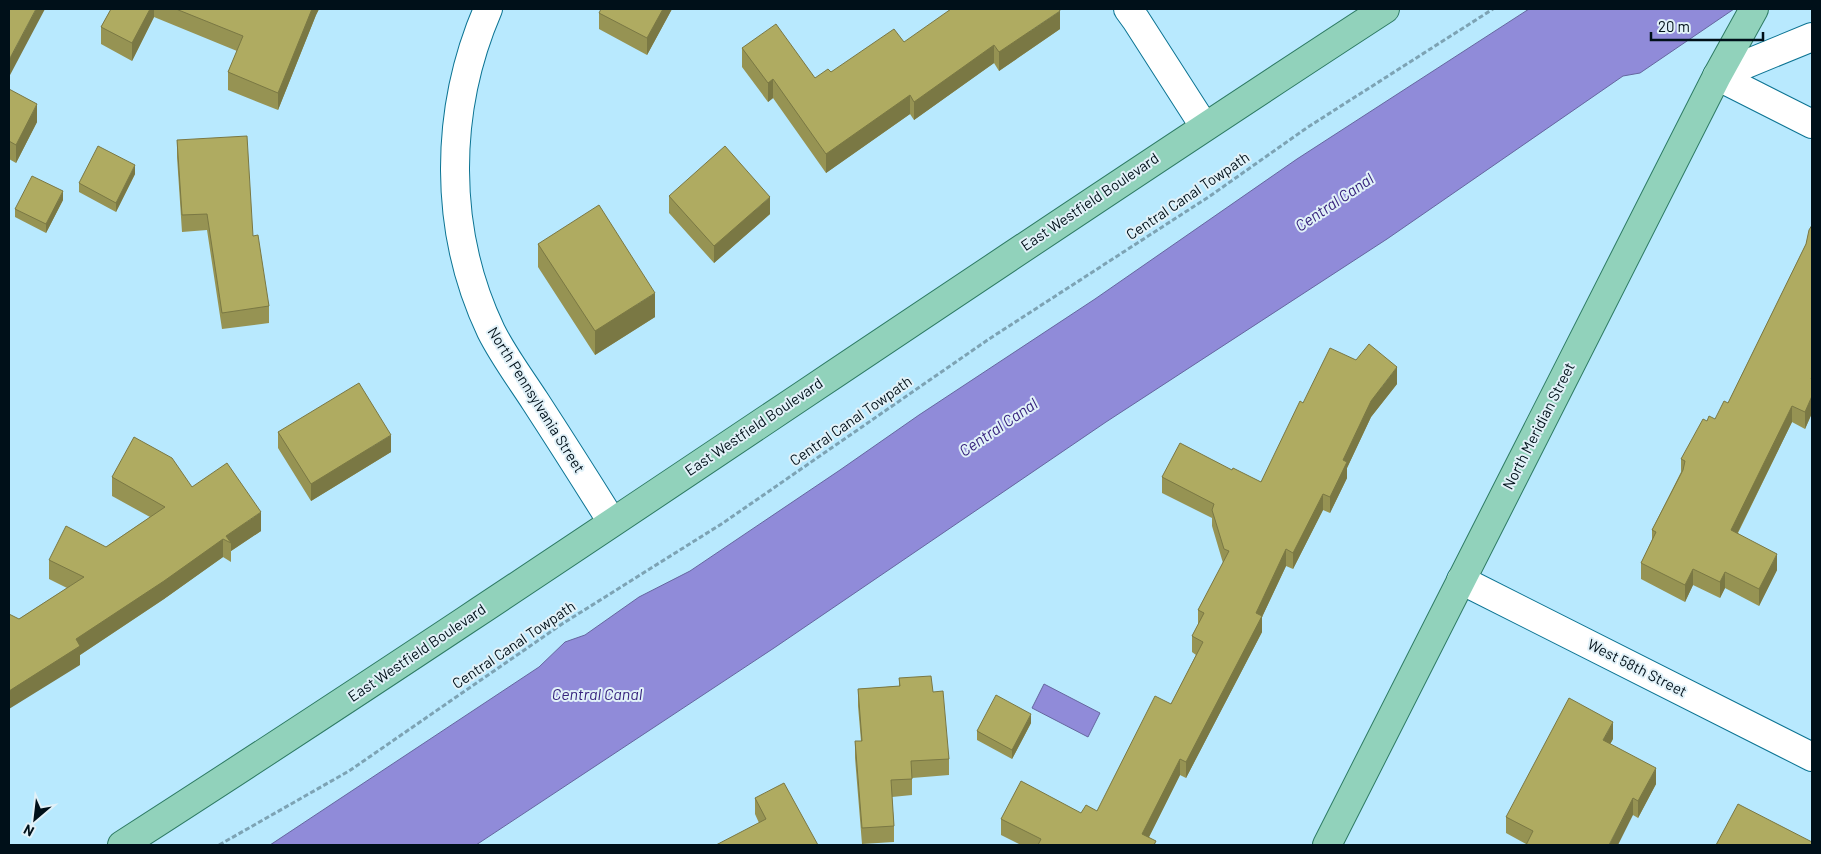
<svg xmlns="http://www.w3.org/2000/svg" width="1821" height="854" viewBox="0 0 1821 854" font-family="Barlow,sans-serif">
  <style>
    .water { fill: #908bd9; stroke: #65669f }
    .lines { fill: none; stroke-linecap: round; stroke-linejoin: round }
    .minor-casing { stroke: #0c7493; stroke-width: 30 }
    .major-casing { stroke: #2e7b64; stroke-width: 30 }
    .path { stroke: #7da3b4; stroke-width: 3; stroke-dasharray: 5 2.5; stroke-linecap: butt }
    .minor { stroke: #fff; stroke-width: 28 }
    .major { stroke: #91d2bb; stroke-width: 28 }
    .wall { fill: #969353 }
    .shaded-wall { fill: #7a7844 }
    .building { fill: #afab61; stroke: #7a7844 }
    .labels { text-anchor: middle; stroke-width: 4; stroke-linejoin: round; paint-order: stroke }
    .street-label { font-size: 15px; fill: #001019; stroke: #e1f1f8 }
    .water-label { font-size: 16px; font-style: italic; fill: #36227d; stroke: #e1f1f8 }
  </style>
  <rect width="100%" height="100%" fill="#b8e9fe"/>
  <!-- water -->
  <path class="water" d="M 1529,9 L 1734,9 L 1640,73 L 1623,76 L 1387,239 L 1106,422 L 774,648 L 476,845 L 270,845 L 539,667 L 565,642 L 585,635 L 639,597 L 690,571 L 840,470 L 919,415 L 1095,299 L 1297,159 Z
    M 1044,684 L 1100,713 L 1088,737 L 1032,708 Z"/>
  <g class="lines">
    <!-- minor casing -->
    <g class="minor-casing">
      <path id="minor" d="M 488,9 C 444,111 443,230 491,331 C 503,355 520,378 535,401 C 561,441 587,482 612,522
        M 1128,9 L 1136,20 L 1204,126
        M 1717,76 L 1812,124
        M 1717,76 L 1812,37
        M 1461,580 L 1812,757"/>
    </g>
    <!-- major casing -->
    <g class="major-casing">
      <path id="major" d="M 122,845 C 547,572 962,284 1385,9
        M 1327,845 L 1717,76 L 1754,9"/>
    </g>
    <!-- path -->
    <path class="path" d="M 219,845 L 349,771 L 562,624 L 723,523 L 989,339 L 1210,196 L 1308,127 L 1493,9"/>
    <!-- minor -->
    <use href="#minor" class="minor"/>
    <!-- major -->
    <use href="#major" class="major"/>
  </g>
  <!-- wall -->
  <path class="wall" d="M 111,9 L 319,9 L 316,15 L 278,110 L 228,90 L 228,72 L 237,51 L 154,17 L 132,61 L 101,44 L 101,27 Z
    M 672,9 L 647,55 L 599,29 L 599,13 Z
    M 1060,29 L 999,71 L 994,63 L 914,120 L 910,114 L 826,173 L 773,98 L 768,102 L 742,67 L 742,48 L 815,78 L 831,72 L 904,42 Z
    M 9,89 L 37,122 L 16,163 L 9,159 Z
    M 177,140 L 253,236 L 269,306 L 269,323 L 222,329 L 207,230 L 182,232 L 177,157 Z
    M 135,174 L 116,212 L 79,192 L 79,183 Z
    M 669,196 L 770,214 L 714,263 L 669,213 Z
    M 63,200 L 46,233 L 15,217 L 15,209 Z
    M 1812,225 L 1812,413 L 1805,429 L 1792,422 L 1738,533 L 1777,570 L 1759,606 L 1725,588 L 1720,598 L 1693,585 L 1685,602 L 1641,579 L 1641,563 L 1652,540 L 1652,530 L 1681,472 L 1681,459 L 1707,421 L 1715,419 L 1728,403 L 1806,244 Z
    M 538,244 L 655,317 L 595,355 L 538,267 Z
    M 1397,384 L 1371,417 L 1347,468 L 1347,478 L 1330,513 L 1323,510 L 1293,569 L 1286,566 L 1262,617 L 1262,632 L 1186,778 L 1180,775 L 1149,837 L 1156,845 L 1021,845 L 1001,835 L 1001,819 L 1081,813 L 1097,811 L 1171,704 L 1196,655 L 1192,652 L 1192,636 L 1198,625 L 1198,610 L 1223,563 L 1212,526 L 1212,518 L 1162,493 L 1162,477 L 1232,470 L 1261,482 L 1303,403 Z
    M 278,432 L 391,452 L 311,501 L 278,448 Z
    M 112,477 L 192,487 L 261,531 L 231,551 L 231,562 L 223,557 L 164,599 L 80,655 L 80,665 L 19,619 L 67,588 L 49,579 L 49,560 L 106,547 L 150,517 L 112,496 Z
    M 899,678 L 933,692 L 949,759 L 949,775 L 912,778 L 912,795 L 892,797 L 894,826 L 894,842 L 862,844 L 855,758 L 855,741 L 861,741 L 858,706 L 858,689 L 899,686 Z
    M 1031,723 L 1012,759 L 977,740 L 977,731 Z
    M 1613,739 L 1610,744 L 1656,784 L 1638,818 L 1633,815 L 1526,844 L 1506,833 L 1506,817 Z
    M 755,798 L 818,845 L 759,823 L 755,814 Z"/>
  <!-- shaded-wall -->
  <path class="shaded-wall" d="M 36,9 L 45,9 L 9,77 L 9,60 Z
    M 150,9 L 154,9 L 154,17 L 132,61 L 132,43 Z
    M 312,9 L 319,9 L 316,15 L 278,110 L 278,93 Z
    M 663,9 L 672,9 L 647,55 L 647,38 Z
    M 1060,11 L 1060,29 L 999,71 L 999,52 Z
    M 994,45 L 994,63 L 914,120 L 914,102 Z
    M 773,79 L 773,98 L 768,102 L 768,83 Z
    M 910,95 L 910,114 L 826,173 L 826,154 Z
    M 37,104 L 37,122 L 16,163 L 16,145 Z
    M 135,165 L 135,174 L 116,212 L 116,203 Z
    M 63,191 L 63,200 L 46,233 L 46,224 Z
    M 770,197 L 770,214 L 714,263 L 714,246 Z
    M 655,293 L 655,317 L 595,355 L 595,331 Z
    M 1397,367 L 1397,384 L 1371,417 L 1347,468 L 1347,478 L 1330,513 L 1330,497 L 1343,460 L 1371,401 Z
    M 1812,396 L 1812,413 L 1805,429 L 1805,412 Z
    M 1792,406 L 1792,422 L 1731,546 L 1731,530 Z
    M 391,435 L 391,452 L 311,501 L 311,484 Z
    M 1323,494 L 1323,510 L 1293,569 L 1293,553 Z
    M 261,512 L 261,531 L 231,551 L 231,543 L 226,536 Z
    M 223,539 L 223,557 L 164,599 L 80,655 L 80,665 L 9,709 L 9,691 L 76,639 Z
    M 1286,549 L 1286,566 L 1262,617 L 1262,632 L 1186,778 L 1186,762 Z
    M 1777,554 L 1777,570 L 1759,606 L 1759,589 Z
    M 1693,569 L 1693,585 L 1685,602 L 1685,585 Z
    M 1725,572 L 1725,588 L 1720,598 L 1720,582 Z
    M 1031,714 L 1031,723 L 1012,759 L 1012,750 Z
    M 1613,722 L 1613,739 L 1603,757 L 1603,740 Z
    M 1180,759 L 1180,775 L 1145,845 L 1142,834 Z
    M 1656,768 L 1656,784 L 1638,818 L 1638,801 Z
    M 1633,798 L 1633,815 L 1618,845 L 1609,845 Z"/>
  <!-- building -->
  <path class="building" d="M 9,9 L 36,9 L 9,60 Z
    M 111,9 L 150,9 L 132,43 L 101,27 Z
    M 176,9 L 312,9 L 278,93 L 228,72 L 243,36 Z
    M 601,9 L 663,9 L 647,38 L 599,13 Z
    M 951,9 L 1059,9 L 1060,11 L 999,52 L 994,45 L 914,102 L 910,95 L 826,154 L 773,79 L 768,83 L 742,48 L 776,24 L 815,78 L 828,69 L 831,72 L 894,29 L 904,42 Z
    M 9,89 L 37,104 L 16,145 L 9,141 Z
    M 247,136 L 253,236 L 258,235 L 269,306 L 222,313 L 207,214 L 182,215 L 177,140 Z
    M 98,146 L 135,165 L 116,203 L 79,183 Z
    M 725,146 L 770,197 L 714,246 L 669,196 Z
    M 32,176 L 63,191 L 46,224 L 15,209 Z
    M 599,205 L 655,293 L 595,331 L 538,244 Z
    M 1812,225 L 1812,377 L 1811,379 L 1812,379 L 1812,396 L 1805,412 L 1792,406 L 1731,530 L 1777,554 L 1759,589 L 1725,572 L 1720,582 L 1693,569 L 1685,585 L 1641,563 L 1656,532 L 1652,530 L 1683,470 L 1685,461 L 1681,459 L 1703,419 L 1707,421 L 1709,416 L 1715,419 L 1724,401 L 1728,403 L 1806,244 L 1809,230 Z
    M 1369,344 L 1397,367 L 1371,401 L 1343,460 L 1347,462 L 1330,497 L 1323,494 L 1293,553 L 1286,549 L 1256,613 L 1262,616 L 1186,762 L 1180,759 L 1142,834 L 1156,841 L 1154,845 L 1038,845 L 1041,839 L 1001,819 L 1021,781 L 1081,813 L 1086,805 L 1097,811 L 1155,696 L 1171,704 L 1203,642 L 1192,636 L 1204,613 L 1198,610 L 1229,551 L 1224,549 L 1212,510 L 1214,504 L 1162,477 L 1180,443 L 1232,470 L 1233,468 L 1261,482 L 1300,401 L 1303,403 L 1330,348 L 1356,360 Z
    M 359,383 L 391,435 L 311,484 L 278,432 Z
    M 134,437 L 172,458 L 192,487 L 227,463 L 261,512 L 226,536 L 231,543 L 223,539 L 164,581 L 76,639 L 80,646 L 9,691 L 9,614 L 19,619 L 84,577 L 49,560 L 66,526 L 106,547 L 165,507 L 112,477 Z
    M 931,676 L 933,692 L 943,691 L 949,759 L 911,761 L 912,779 L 891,780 L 894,826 L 862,828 L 855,741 L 862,741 L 858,689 L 900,686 L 899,678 Z
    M 996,695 L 1031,714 L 1012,750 L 977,731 Z
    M 1569,698 L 1613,722 L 1603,740 L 1656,768 L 1638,801 L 1633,798 L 1609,845 L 1526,845 L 1533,831 L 1506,817 Z
    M 784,783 L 818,845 L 716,845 L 766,819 L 755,798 Z
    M 1738,804 L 1812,842 L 1812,845 L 1716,845 Z"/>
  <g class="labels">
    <!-- street labels -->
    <g class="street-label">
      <text transform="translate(1188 196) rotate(-34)" y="5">Central Canal Towpath</text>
      <text transform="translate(1090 202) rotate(-34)" y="5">East Westfield Boulevard</text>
      <text transform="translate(536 400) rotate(58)" y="5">North Pennsylvania Street</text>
      <text transform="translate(851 421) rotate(-35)" y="5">Central Canal Towpath</text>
      <text transform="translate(1539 426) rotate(-63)" y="5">North Meridian Street</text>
      <text transform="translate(754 427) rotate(-34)" y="5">East Westfield Boulevard</text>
      <text transform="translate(514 645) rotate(-34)" y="5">Central Canal Towpath</text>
      <text transform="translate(417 653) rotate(-34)" y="5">East Westfield Boulevard</text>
      <text transform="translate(1637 668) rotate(27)" y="5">West 58th Street</text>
    </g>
    <!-- water labels -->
    <g class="water-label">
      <text transform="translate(1334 202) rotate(-34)" y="6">Central Canal</text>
      <text transform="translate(998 427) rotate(-34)" y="6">Central Canal</text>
      <text x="597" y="700">Central Canal</text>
    </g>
  </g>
  <!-- border -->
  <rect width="1821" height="854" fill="none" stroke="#001019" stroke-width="20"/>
  <!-- north arrow -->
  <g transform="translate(35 819) rotate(208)" stroke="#e1f1f8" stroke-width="4" paint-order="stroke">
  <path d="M0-4L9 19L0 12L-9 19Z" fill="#001019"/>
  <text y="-8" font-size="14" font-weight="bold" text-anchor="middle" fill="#001019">N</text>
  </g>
  <!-- scale -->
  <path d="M1651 32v8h112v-8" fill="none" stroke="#001019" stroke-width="2.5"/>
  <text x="1658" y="32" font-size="15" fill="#001019" stroke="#e1f1f8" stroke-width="4" paint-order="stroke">20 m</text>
</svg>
